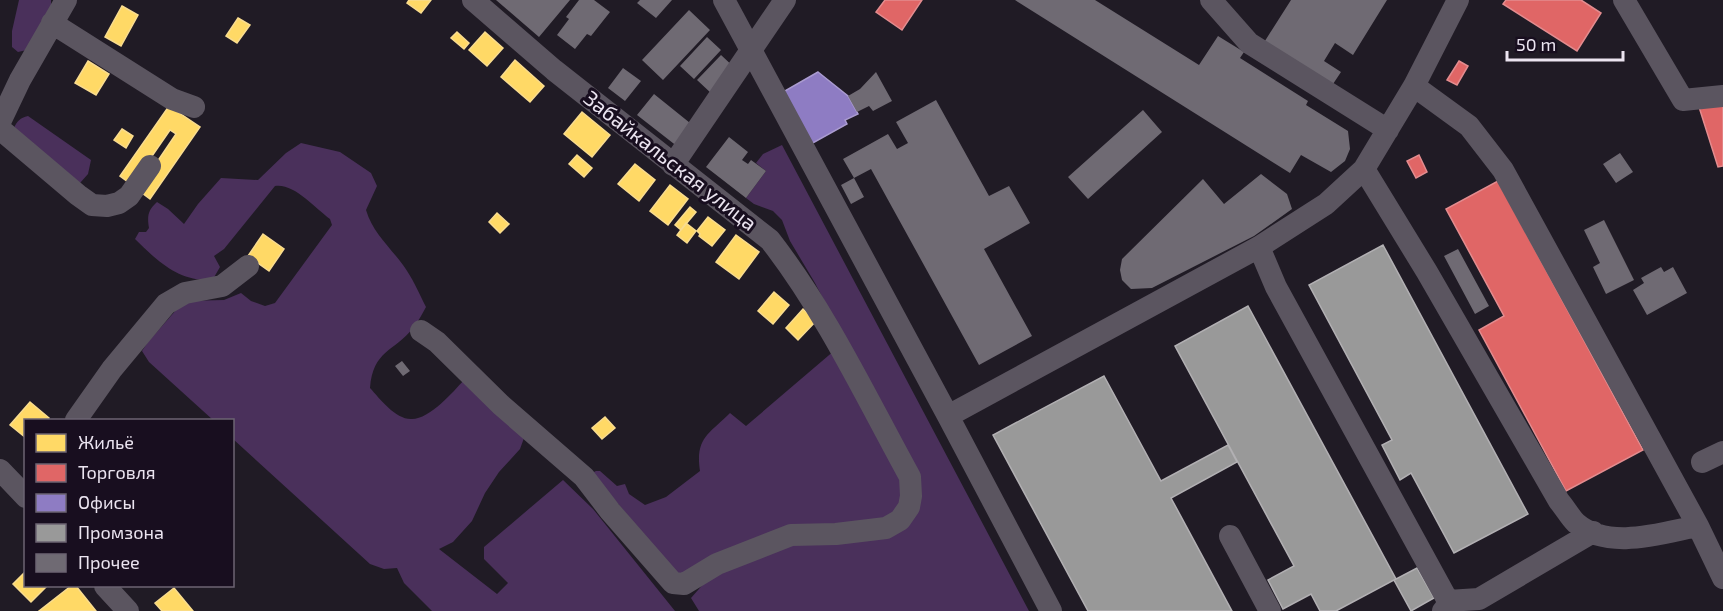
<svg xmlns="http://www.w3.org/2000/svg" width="1723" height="611" viewBox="0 0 1723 611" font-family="'Exo 2',sans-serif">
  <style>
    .green { fill: #4a305b }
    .homes { fill: #ffd966; stroke: #f9dc8f; stroke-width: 1.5 }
    .shops { fill: #e06666; stroke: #e38c8f; stroke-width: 1.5 }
    .offices { fill: #8e7cc3; stroke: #aa9bd0; stroke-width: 1.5 }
    .industry { fill: #999; stroke: #b2b0b3; stroke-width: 1.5 }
    .building { fill: #6f6a73 }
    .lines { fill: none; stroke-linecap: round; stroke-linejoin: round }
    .minor { stroke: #5b5560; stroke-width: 22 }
    .labels { text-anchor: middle; stroke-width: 6; stroke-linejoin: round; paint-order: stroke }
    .street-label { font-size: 21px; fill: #ebe4f0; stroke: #180e1f }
  </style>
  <rect width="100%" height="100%" fill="#201b25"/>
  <!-- green -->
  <path class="green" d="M 19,0 L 51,0 L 51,6 L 31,49 L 18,52 L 12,47 L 12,31 Z
    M 28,116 L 91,160 L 88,174 L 80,183 L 14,128 C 17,121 20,118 28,116 Z
    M 301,143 L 340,152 L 371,173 L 377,186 L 366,210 C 373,233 389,246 403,265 C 412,277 419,293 426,307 C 422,314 418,322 413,328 C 394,352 373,350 370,388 C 380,399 396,420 412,419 C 430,419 453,392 464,380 L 524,438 L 520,449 L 499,472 L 485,493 L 472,521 L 453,542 L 439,549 L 497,594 L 508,583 L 484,559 L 484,547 L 563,480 L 593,509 L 675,611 L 432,611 L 404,583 L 397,568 L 384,569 L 370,564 L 233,439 L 232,420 L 213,420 L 149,362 L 142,351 L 148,342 L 184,301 L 224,300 L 241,293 L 251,301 L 265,306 L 275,303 L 332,225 L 330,219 C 315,208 294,183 275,186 L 224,249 L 214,256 L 220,267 L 213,279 C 181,284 156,260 135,239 L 139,232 L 146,232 L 149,228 C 147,216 148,210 157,202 L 168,209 L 184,224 L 198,204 L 221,178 L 258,180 L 286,153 Z
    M 782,145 L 1029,611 L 699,611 L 691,598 L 713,573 L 795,543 L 887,534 L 914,475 L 815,283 L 790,241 L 782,220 L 773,211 L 754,204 L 746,198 L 766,171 L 756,163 L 763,154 Z
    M 835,350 L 906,488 L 895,520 L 846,528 L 678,575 L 592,473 L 596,471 L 600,471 L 617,486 L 625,484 L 629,494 L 645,505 L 666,497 L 700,471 C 695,438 709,434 730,413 L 746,426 Z"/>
  <!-- homes -->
  <path class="homes" d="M 409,0 L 431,0 L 421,13 L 407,3 Z
    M 122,6 L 138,15 L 121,46 L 105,37 Z
    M 238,18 L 250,25 L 237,43 L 226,36 Z
    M 457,32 L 469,43 L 464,49 L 451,38 Z
    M 485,32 L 503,48 L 487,66 L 469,50 Z
    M 515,60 L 544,86 L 530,102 L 501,77 Z
    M 88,61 L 109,74 L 96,95 L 75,83 Z
    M 169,106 L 200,127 L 150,199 L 138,190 L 176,134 L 170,130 L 132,185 L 120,176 Z
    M 582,112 L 610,135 L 592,157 L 564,134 Z
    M 122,129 L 133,136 L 126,148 L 114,140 Z
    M 577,155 L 592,168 L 584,177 L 569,164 Z
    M 635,164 L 655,180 L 639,201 L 618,184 Z
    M 670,185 L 688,199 L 668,225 L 650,211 Z
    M 690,207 L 696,212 L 681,230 L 675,225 Z
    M 497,213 L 509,224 L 500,233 L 489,222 Z
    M 708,217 L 725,230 L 712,246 L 699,236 L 700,234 L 697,231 Z
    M 686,223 L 696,231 L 687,243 L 677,235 Z
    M 263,234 L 284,249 L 269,271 L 248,256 Z
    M 736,235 L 759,252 L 739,279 L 716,262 Z
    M 774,292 L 789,305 L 773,324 L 758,311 Z
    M 803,309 L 816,321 L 798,340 L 786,328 Z
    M 30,402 L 49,418 L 47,420 L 26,420 L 26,438 L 10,425 Z
    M 605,417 L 615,428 L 602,439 L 592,428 Z
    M 26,571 L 26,586 L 47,586 L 31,602 L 13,584 Z
    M 71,586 L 76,586 L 96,611 L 39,611 Z
    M 174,588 L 193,611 L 162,611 L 155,603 Z"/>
  <!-- shops -->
  <path class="shops" d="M 885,0 L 922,0 L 902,30 L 876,12 Z
    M 1506,0 L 1581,0 L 1601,13 L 1577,51 L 1503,4 Z
    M 1459,61 L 1468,66 L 1457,85 L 1447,80 Z
    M 1723,105 L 1723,166 L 1718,167 L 1699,107 Z
    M 1419,155 L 1427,172 L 1416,178 L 1407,161 Z
    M 1498,181 L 1643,450 L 1566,491 L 1479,330 L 1504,316 L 1446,209 Z"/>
  <!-- offices -->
  <path class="offices" d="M 818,72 L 848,96 L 858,114 L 845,120 L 847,124 L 811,144 L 783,92 Z"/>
  <!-- industry -->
  <path class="industry" d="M 1383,245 L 1528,514 L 1454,553 L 1411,473 L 1400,480 L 1382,445 L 1392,440 L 1309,285 Z
    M 1248,306 L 1396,579 L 1336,611 L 1320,611 L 1311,594 L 1283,609 L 1268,580 L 1294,566 L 1175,346 Z
    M 1104,376 L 1161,481 L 1228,445 L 1237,462 L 1171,498 L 1232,611 L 1088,611 L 993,435 Z
    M 1417,568 L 1434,598 L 1411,611 L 1394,580 Z"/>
  <!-- building -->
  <path class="building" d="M 496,0 L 570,0 L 539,37 Z
    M 579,0 L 594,0 L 610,12 L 591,36 L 587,34 L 575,49 L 557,35 L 569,19 L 566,17 Z
    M 640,0 L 672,0 L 656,18 L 637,3 Z
    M 1015,0 L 1095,0 L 1199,65 L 1218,36 L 1244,52 L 1240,58 L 1308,101 L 1306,105 L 1348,131 L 1350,149 L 1345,161 L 1331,172 L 1301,155 L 1290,173 Z
    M 1291,0 L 1387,0 L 1353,55 L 1335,43 L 1324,61 L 1341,72 L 1331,87 L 1263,44 Z
    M 689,10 L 710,30 L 663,80 L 642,60 Z
    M 707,37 L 721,50 L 694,79 L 680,66 Z
    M 721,55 L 736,69 L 712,94 L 697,80 Z
    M 623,68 L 641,81 L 625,101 L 608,88 Z
    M 876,72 L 892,101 L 873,111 L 869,106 L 857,112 L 848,96 L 860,89 Z
    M 654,94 L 695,127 L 678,147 L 637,115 Z
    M 936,100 L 989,196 L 1009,186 L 1030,223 L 984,249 L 1032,336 L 979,365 L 871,169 L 854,178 L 843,159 L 888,134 L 897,149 L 908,143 L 896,122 Z
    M 1143,110 L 1162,132 L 1088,199 L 1068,177 Z
    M 729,137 L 748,152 L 742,160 L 748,164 L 751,160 L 766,171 L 746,198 L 706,167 Z
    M 1620,153 L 1633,172 L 1616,183 L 1603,164 Z
    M 1261,174 L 1287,194 L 1292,209 L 1254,236 L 1152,288 L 1131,289 L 1122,280 L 1120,270 L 1122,259 L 1203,179 L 1224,204 Z
    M 854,178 L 864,197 L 851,204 L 841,185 Z
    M 1604,220 L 1634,280 L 1606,294 L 1593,267 L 1600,263 L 1584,230 Z
    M 1458,249 L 1489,306 L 1475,314 L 1444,256 Z
    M 1661,267 L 1664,272 L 1673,267 L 1687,293 L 1647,315 L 1633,290 L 1644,283 L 1641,278 Z
    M 402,361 L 410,371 L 403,376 L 395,366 Z"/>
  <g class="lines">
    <!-- minor -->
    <path class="minor" d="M 724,0 L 948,416 L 1051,611
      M 1211,0 L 1249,43 L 1388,130
      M 1624,0 L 1683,100 L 1723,96
      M 52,23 L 172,99 L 194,107
      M 1414,86 L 1469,126 L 1503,170 L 1698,526 L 1723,578
      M 0,122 L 20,80 L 66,0
      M 0,129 L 78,195 L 92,205 L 107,206 L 119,203 L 129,196 L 150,166
      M 673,165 L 785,0
      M 1364,169 L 1427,272 L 1559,501 C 1565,508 1570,517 1576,523 C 1608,551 1662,533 1698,526
      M 1259,247 L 1276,287 L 1448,601 L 1445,609 L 1443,611
      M 421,331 L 437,342 L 501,405 L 584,477 L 610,511 L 673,583 L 684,584 L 717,564 L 791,535 L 836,534 L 886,528 L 900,520 L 909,507 L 911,496 L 910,477 C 866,397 826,312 770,240 L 554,70 L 473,0
      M 948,416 L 1259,247 L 1326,204 L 1364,169 L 1414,86 L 1458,0
      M 76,420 L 112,369 L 166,304 L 185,293 L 222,286 L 248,266
      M 1702,462 L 1723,452
      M 0,470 L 26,497
      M 1230,536 L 1270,611
      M 105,586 L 128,611
      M 1448,601 L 1479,599 L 1593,532"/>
  </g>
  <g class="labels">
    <!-- street labels -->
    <g class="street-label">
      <text transform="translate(670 161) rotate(38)" y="7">Забайкальская улица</text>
    </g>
  </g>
  <!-- legend -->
  <rect x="24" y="419" width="210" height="168" fill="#180e1f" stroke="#6c6473" stroke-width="1.5"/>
  <rect x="36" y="434" width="30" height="18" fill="#ffd966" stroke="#6c6473" stroke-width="1.5"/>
  <text x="78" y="449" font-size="18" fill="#ebe4f0">Жильё</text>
  <rect x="36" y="464" width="30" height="18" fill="#e06666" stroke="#6c6473" stroke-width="1.5"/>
  <text x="78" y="479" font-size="18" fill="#ebe4f0">Торговля</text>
  <rect x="36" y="494" width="30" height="18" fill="#8e7cc3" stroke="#6c6473" stroke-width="1.5"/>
  <text x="78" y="509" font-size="18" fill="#ebe4f0">Офисы</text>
  <rect x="36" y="524" width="30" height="18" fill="#999999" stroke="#6c6473" stroke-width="1.5"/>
  <text x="78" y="539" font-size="18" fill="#ebe4f0">Промзона</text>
  <rect x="36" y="554" width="30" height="18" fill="#6f6a73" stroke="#6c6473" stroke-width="1.5"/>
  <text x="78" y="569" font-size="18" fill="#ebe4f0">Прочее</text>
  <!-- scale -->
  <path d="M1507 51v9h116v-9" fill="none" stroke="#ebe4f0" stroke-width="3"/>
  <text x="1516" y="51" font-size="18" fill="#ebe4f0" stroke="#180e1f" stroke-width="4.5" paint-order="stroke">50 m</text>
</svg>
